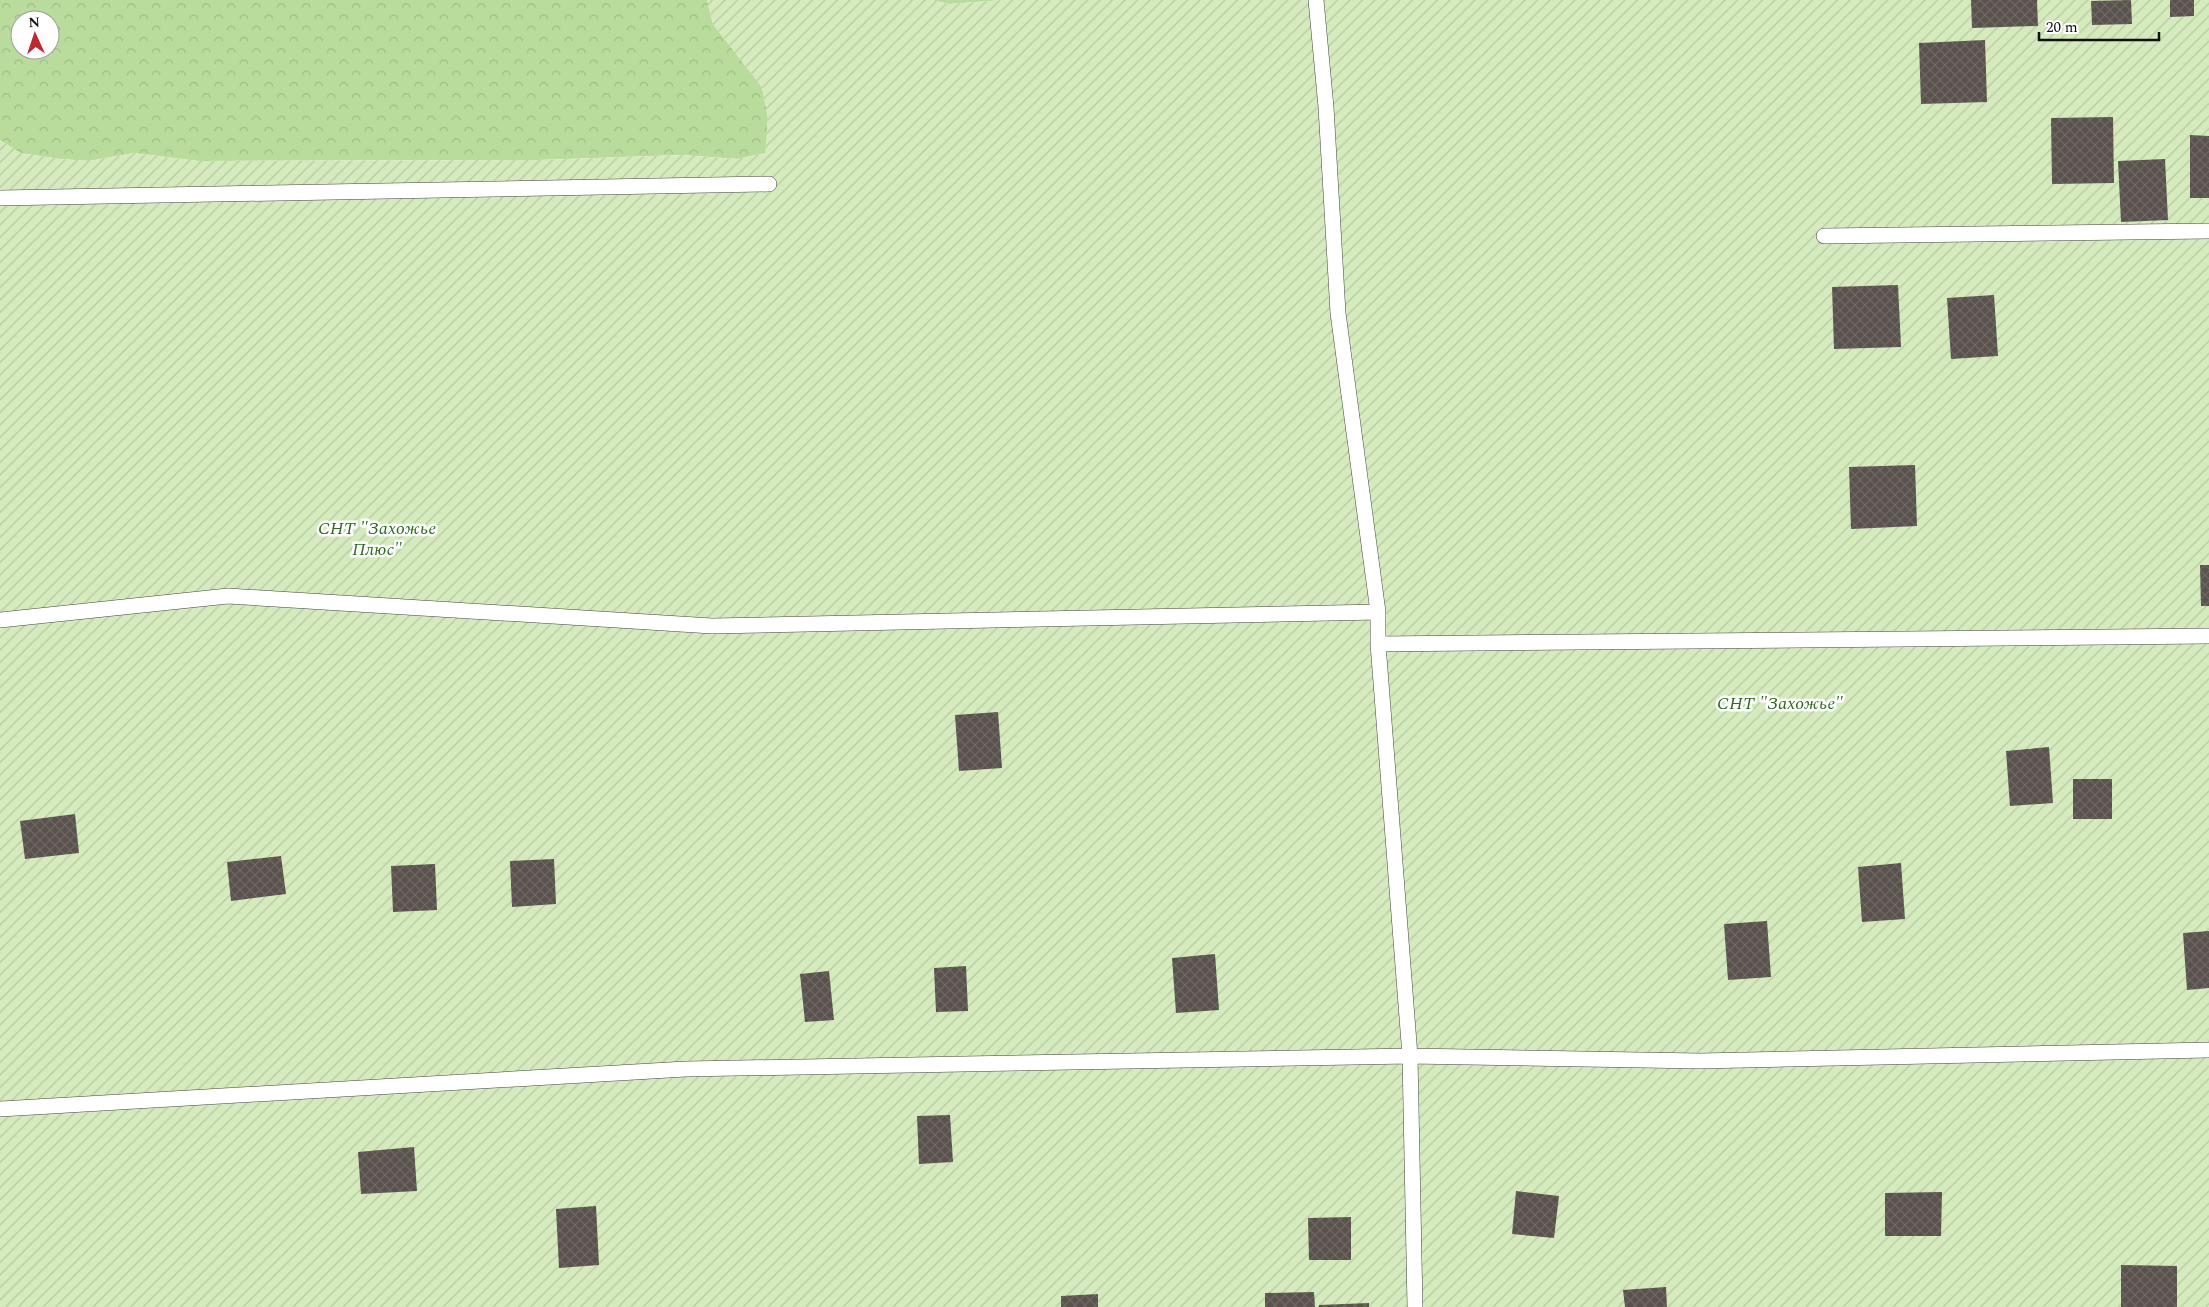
<svg xmlns="http://www.w3.org/2000/svg" width="2209" height="1307" viewBox="0 0 2209 1307" font-family="Spectral,serif">
  <style>
    .forest { fill: url(#forest-crowns); fill-rule: evenodd }
    .garden { fill: url(#garden-furrows) }
    .building { fill: url(#building-cross-hatch) }
    .lines { fill: none; stroke-linecap: round; stroke-linejoin: round }
    .lane-casing { stroke: #444; stroke-width: 16 }
    .lane { stroke: #fff; stroke-width: 15 }
    .labels { text-anchor: middle; stroke-width: 5; stroke-linejoin: round; paint-order: stroke }
    .park-label { font-size: 18px; font-style: italic; fill: #2f6b1f; stroke: #fff }
  </style>
  <defs>
    <pattern id="forest-crowns" width="20" height="18" patternUnits="userSpaceOnUse" patternTransform="scale(1.25)"><rect width="20" height="18" fill="#b9dc9c"/><path d="M2 6a3 3 0 1 1 6 0M12 15a3 3 0 1 1 6 0" fill="none" stroke="#9ebc85"/></pattern>
    <pattern id="garden-furrows" width="10" height="10" patternUnits="userSpaceOnUse" patternTransform="scale(1.25)"><rect width="10" height="10" fill="#d5ebbd"/><path d="M-1 1l2-2M0 10L10 0M9 11l2-2" fill="none" stroke="#b6c8a1"/></pattern>
    <pattern id="building-cross-hatch" width="8" height="8" patternUnits="userSpaceOnUse" patternTransform="scale(1.25)"><rect width="8" height="8" fill="#5a524d"/><path d="M0 0l8 8M0 8l8-8" fill="none" stroke="#6d6662"/></pattern>
  </defs>
  <rect width="100%" height="100%" fill="#fffdf5"/>
  <!-- forest -->
  <path class="forest" d="M 0,0 L 707,0 L 713,24 L 762,87 L 768,118 L 766,153 L 737,159 L 681,155 L 539,160 L 198,161 L 134,153 L 89,161 L 60,159 L 20,153 L 0,140 ZM 20,20 L 50,20 L 50,50 L 20,50 Z
    M 931,0 L 1003,0 L 949,4 Z"/>
  <!-- garden -->
  <path class="garden" d="M 707,0 L 931,0 L 949,4 L 1003,0 L 2209,0 L 2209,1307 L 0,1307 L 0,140 L 20,153 L 60,159 L 89,161 L 134,153 L 198,161 L 539,160 L 681,155 L 737,159 L 765,153 L 768,118 L 762,87 L 713,24 Z"/>
  <!-- building -->
  <path class="building" d="M 1971,0 L 2037,0 L 2038,26 L 1972,28 Z
    M 2131,0 L 2132,24 L 2092,25 L 2091,1 Z
    M 2170,0 L 2194,0 L 2194,16 L 2170,17 Z
    M 1985,40 L 1987,102 L 1921,104 L 1919,43 Z
    M 2113,117 L 2114,183 L 2052,184 L 2051,118 Z
    M 2190,135 L 2209,136 L 2209,198 L 2190,198 Z
    M 2165,159 L 2168,220 L 2121,222 L 2118,161 Z
    M 1898,285 L 1901,347 L 1834,349 L 1832,287 Z
    M 1994,295 L 1998,356 L 1951,359 L 1947,298 Z
    M 1915,465 L 1917,526 L 1851,529 L 1849,467 Z
    M 2200,565 L 2209,565 L 2209,606 L 2201,606 Z
    M 998,712 L 1002,768 L 959,771 L 955,715 Z
    M 2049,747 L 2053,803 L 2010,806 L 2006,751 Z
    M 2073,779 L 2112,779 L 2112,819 L 2073,819 Z
    M 75,814 L 79,853 L 25,859 L 20,821 Z
    M 281,856 L 286,894 L 231,901 L 227,862 Z
    M 554,859 L 556,904 L 512,907 L 510,861 Z
    M 1901,863 L 1905,919 L 1862,922 L 1858,867 Z
    M 435,864 L 437,910 L 393,912 L 391,866 Z
    M 1767,921 L 1771,977 L 1728,980 L 1724,924 Z
    M 2209,931 L 2209,988 L 2187,990 L 2183,933 Z
    M 1215,954 L 1219,1010 L 1176,1013 L 1172,958 Z
    M 966,966 L 968,1011 L 936,1012 L 934,968 Z
    M 829,971 L 834,1020 L 805,1022 L 800,974 Z
    M 950,1115 L 953,1162 L 919,1164 L 917,1116 Z
    M 414,1147 L 417,1191 L 361,1194 L 358,1152 Z
    M 1516,1191 L 1559,1196 L 1554,1238 L 1512,1234 Z
    M 1942,1192 L 1941,1236 L 1885,1236 L 1885,1193 Z
    M 596,1206 L 599,1265 L 559,1268 L 556,1209 Z
    M 1351,1217 L 1351,1260 L 1309,1260 L 1308,1218 Z
    M 2121,1265 L 2177,1266 L 2177,1307 L 2121,1307 Z
    M 1666,1287 L 1667,1307 L 1625,1307 L 1623,1290 Z
    M 1314,1292 L 1315,1307 L 1265,1307 L 1265,1293 Z
    M 1098,1294 L 1098,1307 L 1061,1307 L 1061,1296 Z
    M 1369,1303 L 1369,1307 L 1319,1307 L 1319,1305 Z"/>
  <g class="lines">
    <!-- lane casing -->
    <g class="lane-casing">
      <path id="lane" d="M 1316,0 L 1326,107 L 1338,313 L 1378,612 L 1378,644 L 1410,1056 L 1415,1307
        M 0,198 L 769,184
        M 1824,236 L 2209,231
        M 0,620 L 228,596 L 712,626 L 1378,612
        M 1378,644 L 2209,636
        M 0,1109 L 686,1069 L 1410,1056 L 1700,1061 L 2209,1050"/>
    </g>
    <!-- lane -->
    <use href="#lane" class="lane"/>
  </g>
  <g class="labels">
    <!-- park labels -->
    <g class="park-label">
      <text x="377" y="534">СНТ "Захожье<tspan x="377" dy="21">Плюс"</tspan></text>
      <text x="1780" y="709">СНТ "Захожье"</text>
    </g>
  </g>
  <!-- north arrow -->
  <g transform="translate(35 35) rotate(357)"><circle r="24" fill="#ffffff" stroke="#a0a0a0"/>
  <path d="M0-4L9 19L0 12L-9 19Z" fill="#c4262e"/>
  <text y="-8" font-size="14" font-weight="bold" text-anchor="middle" fill="#111111">N</text>
  </g>
  <!-- scale -->
  <path d="M2039 32v8h120v-8" fill="none" stroke="#111111" stroke-width="2.5"/>
  <text x="2046" y="32" font-size="15" fill="#111111" stroke="#ffffff" stroke-width="4" paint-order="stroke">20 m</text>
</svg>
